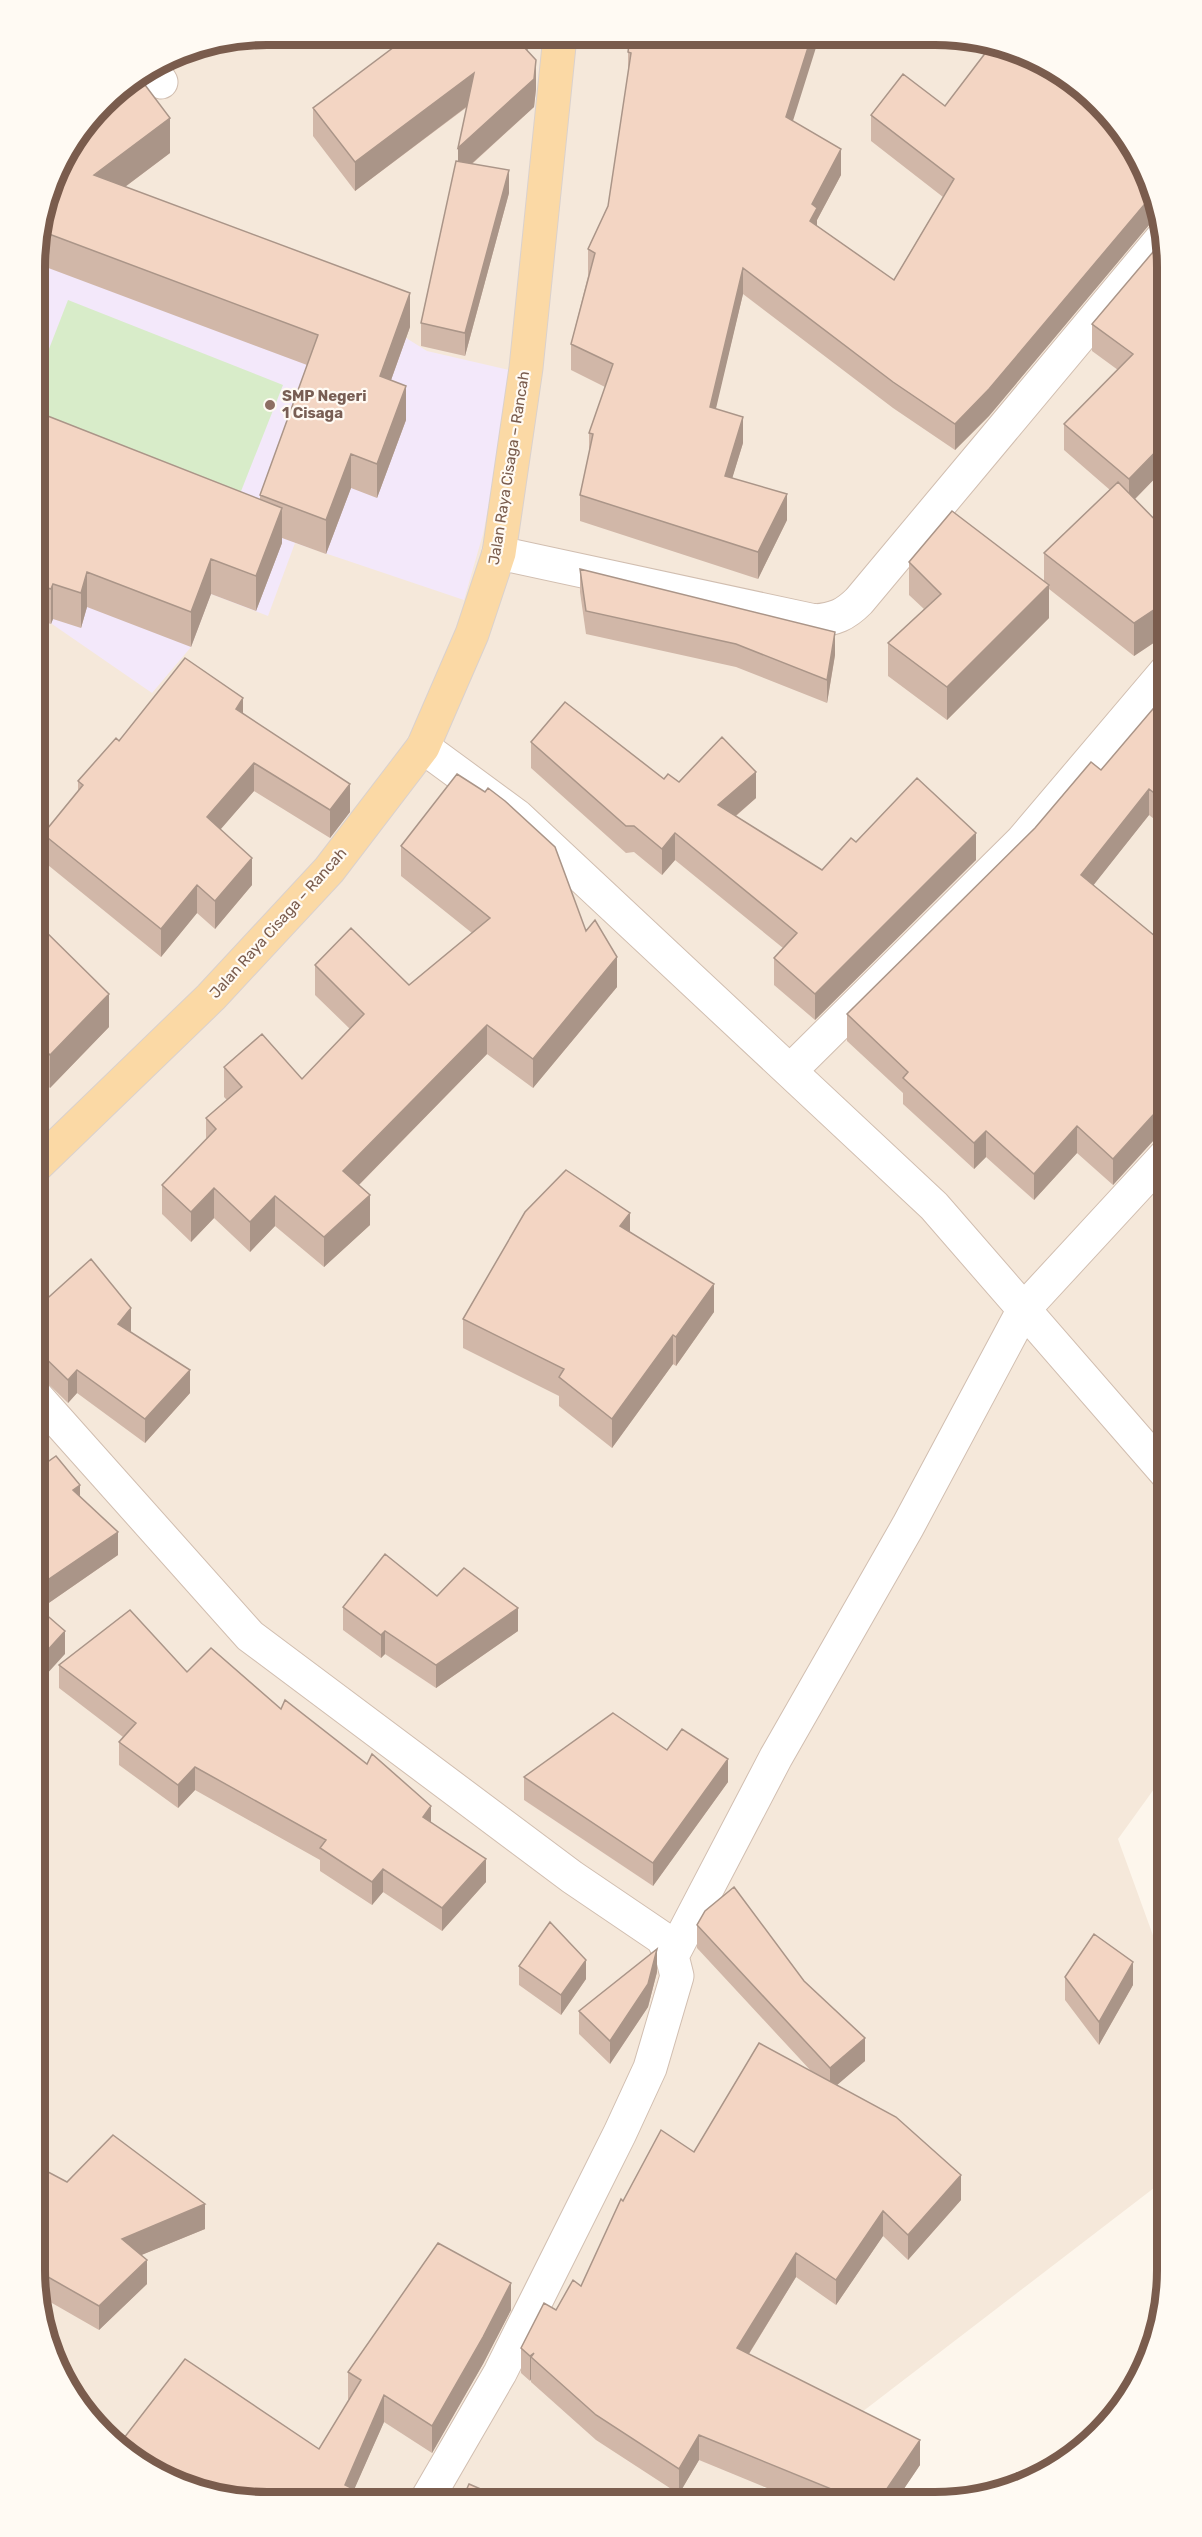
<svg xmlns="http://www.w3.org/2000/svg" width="1202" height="2537" viewBox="0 0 1202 2537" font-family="Rubik,sans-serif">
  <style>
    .residential { fill: #f5e8da }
    .education { fill: #f3e8fa }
    .green { fill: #d8ecc9 }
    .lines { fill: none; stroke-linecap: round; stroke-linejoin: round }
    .minor-casing { stroke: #d1beb0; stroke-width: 35 }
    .major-casing { stroke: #dad1cd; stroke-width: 35 }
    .minor { stroke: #fff; stroke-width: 33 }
    .major { stroke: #fbd9a5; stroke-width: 33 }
    .wall { fill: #d1b7a8 }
    .shaded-wall { fill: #aa9588 }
    .building { fill: #f3d5c3; stroke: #aa9588; stroke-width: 1.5 }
    .education-dot { fill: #8d6e63; stroke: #fffaf3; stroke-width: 2 }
    .labels { text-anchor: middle; stroke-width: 4.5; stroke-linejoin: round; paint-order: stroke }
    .education-label { font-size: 15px; font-weight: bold; fill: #785e54; stroke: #fffaf3; text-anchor: start }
    .street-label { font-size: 15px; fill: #7a5c4d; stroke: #fffaf3 }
    .rim { fill: none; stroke: #7a5c4d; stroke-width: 8 }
  </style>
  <rect width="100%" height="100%" fill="#fdf6ec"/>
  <!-- residential -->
  <path class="residential" d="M 267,35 L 980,39 L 1037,58 L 1088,93 L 1128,138 L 1159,207 L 1167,267 L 1167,1771 L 1118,1839 L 1167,1974 L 1167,2178 L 746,2501 L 222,2498 L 165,2479 L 114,2444 L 74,2399 L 43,2330 L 35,2270 L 35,252 L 58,165 L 114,93 L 179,52 Z"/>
  <!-- education -->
  <path class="education" d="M 35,252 L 358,308 L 427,351 L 509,370 L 501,441 L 483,534 L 464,600 L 295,543 L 268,616 L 211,594 L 191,647 L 152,693 L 52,624 L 35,619 Z"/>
  <!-- green -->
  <path class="green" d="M 68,300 L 283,385 L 236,504 L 35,425 L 35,385 Z"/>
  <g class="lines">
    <!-- minor casing -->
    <g class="minor-casing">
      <path id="minor" d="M 152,69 L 161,82
        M 499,553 L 815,621 C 835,619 845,615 859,601 L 1163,237
        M 423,747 L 517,816 L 934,1206 L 1167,1474
        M 790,1071 L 1022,841 L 1167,670
        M 35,1395 L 250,1636 L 572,1877 L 662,1938 L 672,1956 L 677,1976 L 650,2068 L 620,2133 L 500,2373 L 427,2499
        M 672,1956 L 776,1757 L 908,1526 L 1024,1309 L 1167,1154"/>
    </g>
    <!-- major casing -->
    <g class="major-casing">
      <path id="major" d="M 35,1167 L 211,997 L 329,870 L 423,747 L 472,634 L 499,553 L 526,368 L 560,36"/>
    </g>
    <!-- minor -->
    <use href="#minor" class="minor"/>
    <!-- major -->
    <use href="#major" class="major"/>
  </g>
  <!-- wall -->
  <path class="wall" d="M 400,35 L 530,36 L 527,51 L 536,89 L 534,107 L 472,164 L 509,193 L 465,356 L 421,346 L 421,323 L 458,162 L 467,107 L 355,191 L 313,136 L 313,108 L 404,40 Z
    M 630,37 L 793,121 L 841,175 L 817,220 L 817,226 L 894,280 L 943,197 L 871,141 L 871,115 L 945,106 L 1128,138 L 1159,207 L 1161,219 L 1157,219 L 1149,225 L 989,416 L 955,450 L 893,408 L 743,294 L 715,409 L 743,443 L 732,478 L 787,520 L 758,579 L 580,521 L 580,495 L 589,453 L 589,433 L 605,387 L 571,370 L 571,344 L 588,276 L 588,249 L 608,206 L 628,78 L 628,52 Z
    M 170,153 L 125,187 L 410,327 L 391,380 L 406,420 L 377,498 L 351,488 L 326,554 L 282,538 L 282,543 L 256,611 L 211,594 L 191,647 L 87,607 L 81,628 L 53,619 L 51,624 L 35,619 L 35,411 L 260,500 L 260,495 L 307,365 L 35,263 L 35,252 L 58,165 Z
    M 1167,267 L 1167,466 L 1135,499 L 1167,532 L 1167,634 L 1134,656 L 1049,589 L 1049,618 L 947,720 L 888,676 L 888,643 L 924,609 L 909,595 L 909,562 L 1044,582 L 1044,553 L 1110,490 L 1064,450 L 1064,424 L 1118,370 L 1092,351 L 1092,324 Z
    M 580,569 L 835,655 L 827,703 L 736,667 L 586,634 L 580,592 Z
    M 1167,711 L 1167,829 L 1149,815 L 1093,885 L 1167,946 L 1167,1136 L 1161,1136 L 1153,1141 L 1113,1185 L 1077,1153 L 1034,1200 L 986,1157 L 974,1169 L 903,1104 L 903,1093 L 847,1041 L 847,1014 L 1101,770 Z
    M 243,713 L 350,812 L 330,838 L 254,791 L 220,829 L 252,885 L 215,929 L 197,913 L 161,957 L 43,861 L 43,834 L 78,791 L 78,781 L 119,741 Z
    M 531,742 L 664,779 L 756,798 L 736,816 L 822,870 L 856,842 L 976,860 L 815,1020 L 774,985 L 774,958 L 783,948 L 675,860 L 662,875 L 634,852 L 626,853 L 531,768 Z
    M 401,846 L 586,931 L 617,987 L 533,1088 L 487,1054 L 359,1185 L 370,1225 L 324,1267 L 275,1226 L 250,1252 L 214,1218 L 191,1242 L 162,1214 L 162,1185 L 206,1140 L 206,1118 L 227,1100 L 224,1097 L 224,1067 L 302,1079 L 350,1029 L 315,995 L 315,965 L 409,985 L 472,933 L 401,876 Z
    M 35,921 L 109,1027 L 50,1088 L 35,1073 Z
    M 630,1232 L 714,1312 L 676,1366 L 673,1364 L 612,1448 L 559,1406 L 559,1396 L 463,1348 L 463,1319 Z
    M 1167,1286 L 1167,1333 L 1157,1322 L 1157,1296 Z
    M 35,1300 L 40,1305 L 131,1331 L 131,1332 L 190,1393 L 145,1443 L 77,1393 L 68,1403 L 35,1371 Z
    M 35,1471 L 80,1496 L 118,1555 L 43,1607 L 35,1598 Z
    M 437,1596 L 518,1631 L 436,1688 L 385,1654 L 381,1658 L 343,1630 L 343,1607 Z
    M 59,1665 L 187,1672 L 281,1709 L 431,1823 L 486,1882 L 442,1931 L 383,1892 L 372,1905 L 320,1871 L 320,1860 L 195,1790 L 178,1808 L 119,1765 L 119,1742 L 123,1737 L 59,1688 Z
    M 667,1750 L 728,1782 L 653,1886 L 524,1800 L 524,1777 Z
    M 697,1925 L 865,2061 L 837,2085 L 961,2200 L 908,2260 L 883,2236 L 836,2305 L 796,2277 L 749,2354 L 920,2465 L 895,2502 L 801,2502 L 699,2460 L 679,2494 L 596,2440 L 531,2382 L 531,2379 L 530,2381 L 521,2373 L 521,2348 L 556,2310 L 581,2286 L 623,2201 L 812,2072 L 697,1948 Z
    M 519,1966 L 586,1979 L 561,2015 L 519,1985 Z
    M 657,1972 L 648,2007 L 610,2064 L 579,2034 L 579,2011 Z
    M 1065,1977 L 1133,1985 L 1099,2045 L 1065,2000 Z
    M 1167,2069 L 1167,2118 L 1157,2105 L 1157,2082 Z
    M 35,2165 L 67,2182 L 205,2229 L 141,2255 L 147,2284 L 99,2330 L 38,2295 L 34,2270 Z
    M 511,2310 L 483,2364 L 432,2453 L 384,2422 L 354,2489 L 222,2498 L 319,2449 L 349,2400 L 348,2399 L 348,2372 Z"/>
  <!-- shaded-wall -->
  <path class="shaded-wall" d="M 525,36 L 530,36 L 523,75 L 523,46 Z
    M 811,38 L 819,38 L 786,143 L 786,117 Z
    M 536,60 L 536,89 L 534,107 L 458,176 L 458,148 Z
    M 474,73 L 474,101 L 355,191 L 355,162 Z
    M 170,118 L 170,153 L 94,210 L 94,175 Z
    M 841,149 L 841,175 L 817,220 L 817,235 L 810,221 L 812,204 Z
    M 509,170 L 509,193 L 465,356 L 465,333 Z
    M 1154,195 L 1157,202 L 1157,219 L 1149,225 L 989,416 L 955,450 L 955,424 L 1149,199 Z
    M 743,268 L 743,294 L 710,434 L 710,407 Z
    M 410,293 L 410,327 L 380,411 L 380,376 Z
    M 406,386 L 406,420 L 377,498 L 377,464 Z
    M 743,417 L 743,443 L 725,502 L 725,476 Z
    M 1167,440 L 1167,466 L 1129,505 L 1129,479 Z
    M 351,454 L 351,488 L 326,554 L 326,520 Z
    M 787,494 L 787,520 L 758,579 L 758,552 Z
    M 282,508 L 282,543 L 256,611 L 256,576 Z
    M 211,559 L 211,594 L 191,647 L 191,612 Z
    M 87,572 L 87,607 L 81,628 L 81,593 Z
    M 53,584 L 53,619 L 51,624 L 51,589 Z
    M 1049,585 L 1049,618 L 947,720 L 947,687 Z
    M 1167,601 L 1167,634 L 1134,656 L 1134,623 Z
    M 835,632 L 835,655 L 827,703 L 827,680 Z
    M 243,698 L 243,726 L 236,709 Z
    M 254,763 L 254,791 L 207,845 L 207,817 Z
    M 756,772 L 756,798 L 718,831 L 718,805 Z
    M 350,784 L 350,812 L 330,838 L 330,810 Z
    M 1149,789 L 1149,815 L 1081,901 L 1081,875 Z
    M 675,833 L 675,860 L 662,875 L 662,849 Z
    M 976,833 L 976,860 L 815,1020 L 815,994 Z
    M 252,858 L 252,885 L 215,929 L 215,901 Z
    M 197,885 L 197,913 L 161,957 L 161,929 Z
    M 617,957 L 617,987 L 533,1088 L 533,1059 Z
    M 109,994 L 109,1027 L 50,1088 L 50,1055 Z
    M 487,1025 L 487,1054 L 343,1201 L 343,1171 Z
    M 1161,1110 L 1161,1136 L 1153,1141 L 1113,1185 L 1113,1159 L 1153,1115 Z
    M 1077,1126 L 1077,1153 L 1034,1200 L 1034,1174 Z
    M 986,1131 L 986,1157 L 974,1169 L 974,1143 Z
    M 214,1188 L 214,1218 L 191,1242 L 191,1212 Z
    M 370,1195 L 370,1225 L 324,1267 L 324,1237 Z
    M 275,1196 L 275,1226 L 250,1252 L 250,1222 Z
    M 630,1213 L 630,1242 L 620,1226 Z
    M 714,1284 L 714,1312 L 676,1366 L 676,1337 Z
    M 131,1308 L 131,1331 L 118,1347 L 118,1324 Z
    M 673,1335 L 673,1364 L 612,1448 L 612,1419 Z
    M 77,1370 L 77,1393 L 68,1403 L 68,1380 Z
    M 190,1370 L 190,1393 L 145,1443 L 145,1419 Z
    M 80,1485 L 80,1508 L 73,1490 Z
    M 118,1532 L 118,1555 L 43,1607 L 43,1583 Z
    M 518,1608 L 518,1631 L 436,1688 L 436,1665 Z
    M 65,1631 L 65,1654 L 35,1687 L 35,1664 Z
    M 385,1631 L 385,1654 L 381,1658 L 381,1635 Z
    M 728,1759 L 728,1782 L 653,1886 L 653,1863 Z
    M 195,1767 L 195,1790 L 178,1808 L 178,1785 Z
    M 431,1806 L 431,1829 L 423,1817 Z
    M 486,1859 L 486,1882 L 442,1931 L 442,1908 Z
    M 383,1869 L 383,1892 L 372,1905 L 372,1882 Z
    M 657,1949 L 657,1972 L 648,2007 L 610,2064 L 610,2041 Z
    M 586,1960 L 586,1979 L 561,2015 L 561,1995 Z
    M 1133,1962 L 1133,1985 L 1099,2045 L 1099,2022 Z
    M 865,2038 L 865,2061 L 830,2091 L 830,2068 Z
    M 961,2175 L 961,2200 L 908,2260 L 908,2235 Z
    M 205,2204 L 205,2229 L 122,2263 L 122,2239 Z
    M 883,2211 L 883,2236 L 836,2305 L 836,2280 Z
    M 796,2253 L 796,2277 L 737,2373 L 737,2348 Z
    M 147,2260 L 147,2284 L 99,2330 L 99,2306 Z
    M 511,2283 L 511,2310 L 483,2364 L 432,2453 L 432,2426 Z
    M 534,2353 L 531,2357 L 531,2379 L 530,2381 L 530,2356 Z
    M 384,2395 L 384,2422 L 350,2499 L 345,2485 Z
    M 699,2435 L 699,2460 L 679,2494 L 679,2469 Z
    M 920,2440 L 920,2465 L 895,2502 L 878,2502 Z"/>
  <!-- building -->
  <path class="building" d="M 410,35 L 525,36 L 523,46 L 536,60 L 534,79 L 458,148 L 474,73 L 355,162 L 313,108 Z
    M 630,37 L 811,38 L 786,117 L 841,149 L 812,204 L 817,208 L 810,221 L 894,280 L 954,179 L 871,115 L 903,74 L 945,106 L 993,43 L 1037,58 L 1089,93 L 1128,138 L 1154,195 L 1149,199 L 989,389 L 955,424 L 893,382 L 743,268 L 710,407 L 743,417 L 725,476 L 787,494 L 758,552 L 580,495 L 593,434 L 589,433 L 613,364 L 571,344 L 595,253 L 588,249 L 608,206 L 631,53 L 628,52 Z
    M 139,77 L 170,118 L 94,175 L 410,293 L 380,376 L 406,386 L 377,464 L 351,454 L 326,520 L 260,495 L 318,335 L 41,231 L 58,165 L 114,93 Z
    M 456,161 L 509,170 L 465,333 L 421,323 Z
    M 1164,239 L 1167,267 L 1167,440 L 1129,479 L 1064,424 L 1133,354 L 1092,324 Z
    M 35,411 L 282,508 L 256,576 L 211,559 L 191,612 L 87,572 L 81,593 L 53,584 L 51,589 L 35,584 Z
    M 1118,482 L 1167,532 L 1167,601 L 1134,623 L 1044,553 Z
    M 952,511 L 1049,585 L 947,687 L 888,643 L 941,594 L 909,562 Z
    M 580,569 L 835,632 L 827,680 L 736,644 L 586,611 Z
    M 185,658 L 243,698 L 236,709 L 350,784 L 330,810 L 254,763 L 207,817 L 252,858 L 215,901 L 197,885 L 161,929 L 43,834 L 83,785 L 78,781 L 116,738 L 119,741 Z
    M 565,702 L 664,779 L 668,774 L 679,782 L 722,737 L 756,772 L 718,805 L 822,870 L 851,838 L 856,842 L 917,778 L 976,833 L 815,994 L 774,958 L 797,933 L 675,833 L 662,849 L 634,826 L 626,826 L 531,742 Z
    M 1158,703 L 1167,711 L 1167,803 L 1149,789 L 1081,875 L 1167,946 L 1167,1110 L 1161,1110 L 1153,1115 L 1113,1159 L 1077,1126 L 1034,1174 L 986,1131 L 974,1143 L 903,1078 L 908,1072 L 847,1014 L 1035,828 L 1091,762 L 1101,770 Z
    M 457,774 L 485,792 L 488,788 L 505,801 L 555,847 L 586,931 L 595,920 L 617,957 L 533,1059 L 487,1025 L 343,1171 L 370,1195 L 324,1237 L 275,1196 L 250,1222 L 214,1188 L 191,1212 L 162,1185 L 216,1129 L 206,1118 L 242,1087 L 224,1067 L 262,1034 L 302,1079 L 364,1014 L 315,965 L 351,928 L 409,985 L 490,918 L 401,846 Z
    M 35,921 L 109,994 L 50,1055 L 35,1040 Z
    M 566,1170 L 630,1213 L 620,1226 L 714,1284 L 676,1337 L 673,1335 L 612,1419 L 559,1377 L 564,1369 L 463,1319 L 525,1212 Z
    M 91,1259 L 131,1308 L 118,1324 L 190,1370 L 145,1419 L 77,1370 L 68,1380 L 35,1348 L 35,1300 L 40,1305 Z
    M 1167,1286 L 1167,1306 L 1157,1296 Z
    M 56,1456 L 80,1485 L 73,1490 L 118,1532 L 43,1583 L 35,1575 L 35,1471 Z
    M 385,1554 L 437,1596 L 464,1568 L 518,1608 L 436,1665 L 385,1631 L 381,1635 L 343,1607 Z
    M 35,1605 L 65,1631 L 35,1664 Z
    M 130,1610 L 187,1672 L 211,1648 L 281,1709 L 285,1700 L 367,1764 L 372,1754 L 431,1806 L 423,1817 L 486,1859 L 442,1908 L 383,1869 L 372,1882 L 320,1848 L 326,1840 L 195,1767 L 178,1785 L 119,1742 L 136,1723 L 59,1665 Z
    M 613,1713 L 667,1750 L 682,1729 L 728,1759 L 653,1863 L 524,1777 Z
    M 734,1887 L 804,1981 L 865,2038 L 830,2068 L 697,1925 L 705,1911 Z
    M 550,1922 L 586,1960 L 561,1995 L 519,1966 Z
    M 1094,1934 L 1133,1962 L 1099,2022 L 1065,1977 Z
    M 657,1949 L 648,1984 L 610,2041 L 579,2011 Z
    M 759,2043 L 896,2117 L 961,2175 L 908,2235 L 883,2211 L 836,2280 L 796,2253 L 737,2348 L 920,2440 L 878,2502 L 863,2502 L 699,2435 L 679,2469 L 596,2415 L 531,2357 L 534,2353 L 530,2356 L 521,2348 L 544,2303 L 556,2310 L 573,2280 L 581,2286 L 621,2199 L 623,2201 L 661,2130 L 694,2152 Z
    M 1167,2069 L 1167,2095 L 1157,2082 Z
    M 113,2135 L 205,2204 L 122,2239 L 147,2260 L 99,2306 L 34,2269 L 35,2165 L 67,2182 Z
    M 438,2243 L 511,2283 L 483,2337 L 432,2426 L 384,2395 L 345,2485 L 373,2499 L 222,2498 L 165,2479 L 117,2447 L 185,2359 L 319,2449 L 361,2380 L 348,2372 Z
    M 469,2484 L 506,2500 L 462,2500 Z"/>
  <!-- markers -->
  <circle class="education-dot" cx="270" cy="405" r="6"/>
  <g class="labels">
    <!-- education labels -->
    <g class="education-label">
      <text x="282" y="401">SMP Negeri<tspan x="282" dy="17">1 Cisaga</tspan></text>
    </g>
    <!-- street labels -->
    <g class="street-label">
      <text transform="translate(509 468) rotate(-81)" y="5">Jalan Raya Cisaga – Rancah</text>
      <text transform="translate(278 923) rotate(-48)" y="5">Jalan Raya Cisaga – Rancah</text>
    </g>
  </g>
  <!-- crop -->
  <path d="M0 0H1202V2537H0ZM267 45H935A222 222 0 0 1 1157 267V2270A222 222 0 0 1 935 2492H267A222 222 0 0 1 45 2270V267A222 222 0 0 1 267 45Z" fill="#fffaf3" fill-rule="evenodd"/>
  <path class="rim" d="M267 45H935A222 222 0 0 1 1157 267V2270A222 222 0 0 1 935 2492H267A222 222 0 0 1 45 2270V267A222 222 0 0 1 267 45Z"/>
</svg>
